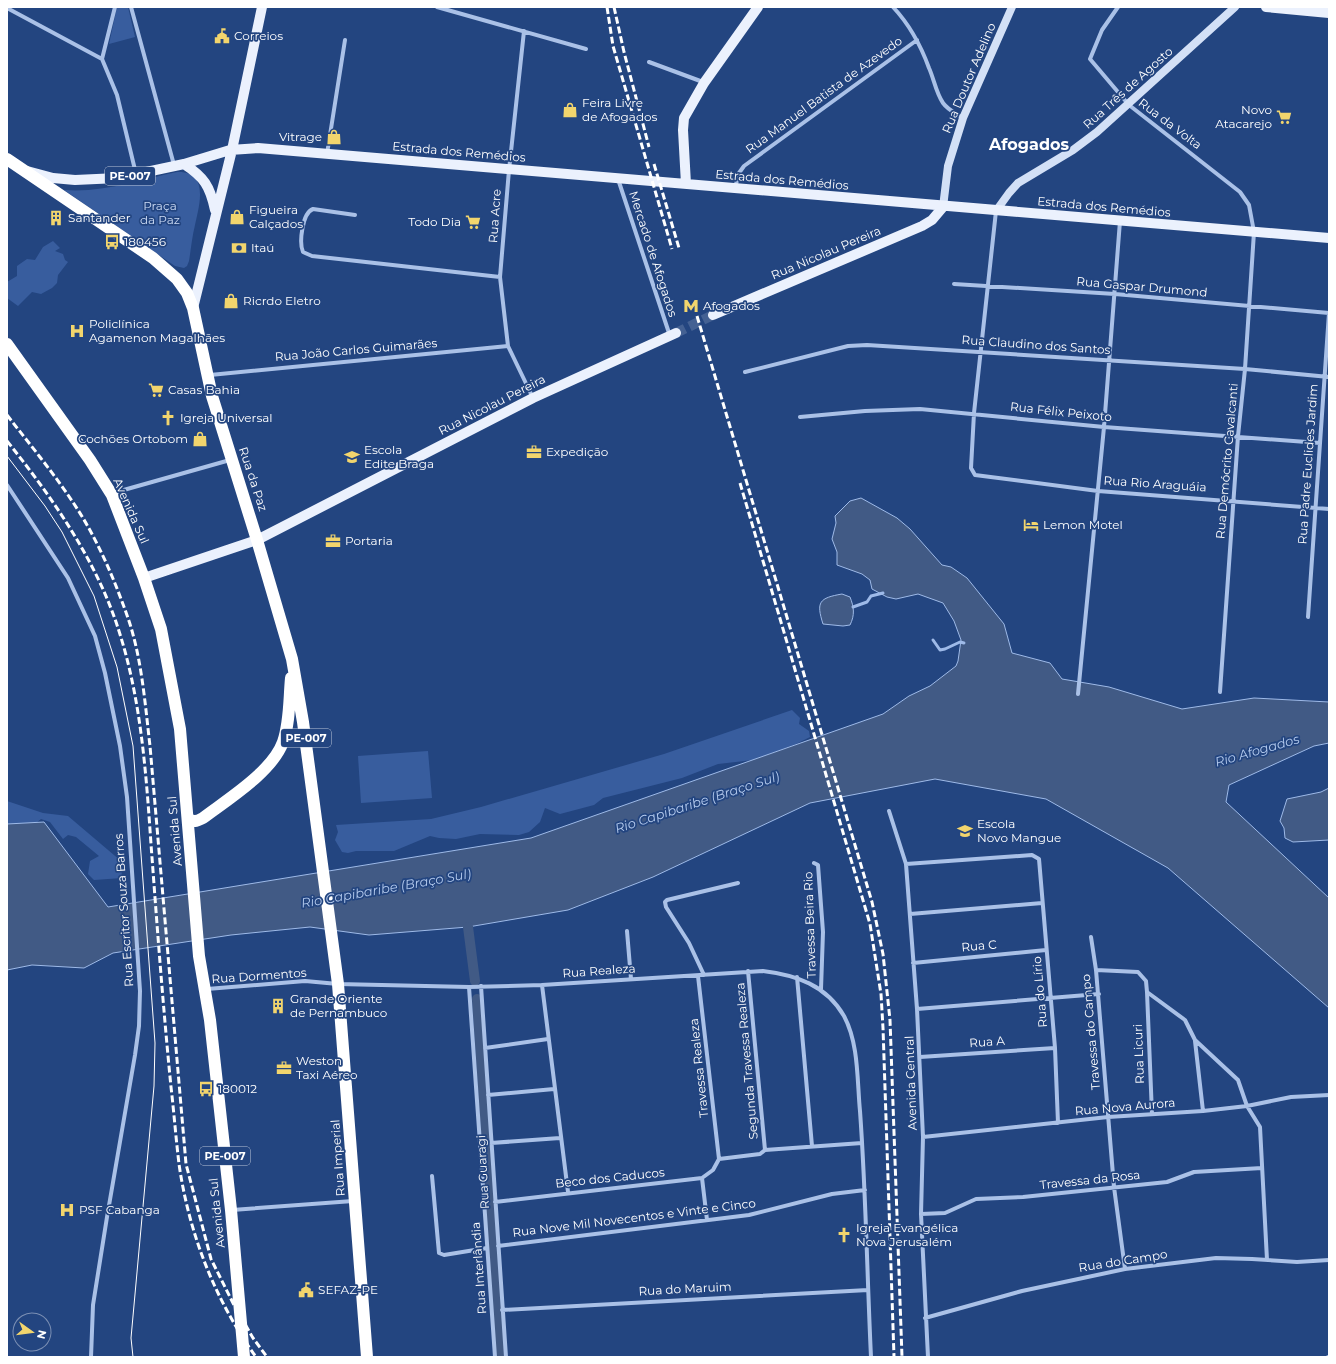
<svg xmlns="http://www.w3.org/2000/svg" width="1336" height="1364" viewBox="0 0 1336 1364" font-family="Montserrat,sans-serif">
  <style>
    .green { fill: #385d9e }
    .water { fill: #415a85; stroke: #9ebae8 }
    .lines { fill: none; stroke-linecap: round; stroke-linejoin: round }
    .stream { stroke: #9ebae8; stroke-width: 3 }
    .canal { stroke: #415a85; stroke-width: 10 }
    .primary-tunnel { stroke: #446193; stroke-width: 10; stroke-dasharray: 10 5; stroke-linecap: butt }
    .street { stroke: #aac1e7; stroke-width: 4 }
    .secondary { stroke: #d3e0f6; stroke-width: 8 }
    .primary { stroke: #ebf1fd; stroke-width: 10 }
    .highway { stroke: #fff; stroke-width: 12 }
    .tram { stroke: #fff; stroke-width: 1 }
    .rail { stroke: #fff; stroke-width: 3; stroke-dasharray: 7 3; stroke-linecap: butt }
    .labels { text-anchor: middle; stroke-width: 3.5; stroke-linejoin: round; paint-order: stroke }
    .shield { fill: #234580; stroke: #bdc7d9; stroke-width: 1 }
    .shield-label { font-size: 11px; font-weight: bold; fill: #fff }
    .poi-label { font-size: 12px; fill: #fff; stroke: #234580; text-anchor: start }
    .street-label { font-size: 12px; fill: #fff; stroke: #234580 }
    .park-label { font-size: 12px; fill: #cddcf5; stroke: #234580 }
    .water-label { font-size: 13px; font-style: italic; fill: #b5cbee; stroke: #234580 }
    .district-label { font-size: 16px; font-weight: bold; fill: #fff; stroke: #234580 }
  </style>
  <rect width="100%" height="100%" fill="#234580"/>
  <!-- green -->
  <path class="green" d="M 117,7 L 128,7 L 135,37 L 109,44 Z
    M 177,172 C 210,171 199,206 195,225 C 192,237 191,249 189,261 L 187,266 L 184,268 L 175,266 L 64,190 C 103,193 139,180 177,172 Z
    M 53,241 L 60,248 L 55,251 L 63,254 L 65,260 L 68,262 L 58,275 L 57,283 L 52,288 L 41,294 L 32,292 L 18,306 L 7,298 L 7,282 L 17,276 L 17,266 L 27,259 L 35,260 L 43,247 Z
    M 792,710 L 800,718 L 799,724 L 809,731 L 810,737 L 796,744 L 753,760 L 718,764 L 682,778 L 603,798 L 594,805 L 560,814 L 545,808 L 540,822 L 529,832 L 519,835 L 480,834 L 456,839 L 439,838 L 430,836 L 394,851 L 356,851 L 348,853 L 342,852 L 335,840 L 338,832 L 336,825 L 431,819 L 481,807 L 664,754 Z
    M 428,751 L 432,798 L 361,803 L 358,756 Z
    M 7,801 L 43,813 L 68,816 L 121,861 L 122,878 L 94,880 L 88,874 L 90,861 L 99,856 L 76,837 L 68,835 L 63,839 L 50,822 L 41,819 L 36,823 L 21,823 L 7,835 Z"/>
  <!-- water -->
  <path class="water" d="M 861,498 L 897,518 L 910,529 L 942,565 L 951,567 L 967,578 L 1004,624 L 1012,653 L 1050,663 L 1062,679 L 1109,687 L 1182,709 L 1254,698 L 1329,702 L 1329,743 L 1314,746 L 1229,785 L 1226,802 L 1329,898 L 1329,1008 L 1168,868 L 1046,799 L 935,779 L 810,803 L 653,877 L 568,910 L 468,927 L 369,935 L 310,927 L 231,935 L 113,953 L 84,968 L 32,965 L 7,970 L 7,824 L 44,822 L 108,907 L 531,838 L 883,714 L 909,696 L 930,686 L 956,666 L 958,661 L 961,640 L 954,621 L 943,603 L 918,594 L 896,599 L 887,597 L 872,589 L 870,580 L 862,574 L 837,565 L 837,552 L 832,539 L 836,523 L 835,516 L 850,501 Z
    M 842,594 L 850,597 C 854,607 855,615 850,625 L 843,626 L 823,624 C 816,602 819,598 842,594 Z
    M 1329,788 L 1329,840 L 1293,842 L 1285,838 L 1284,828 L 1280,821 L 1287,799 L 1321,792 Z"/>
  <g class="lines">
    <!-- stream -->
    <path class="stream" d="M 853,607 L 867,602 L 871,596 L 883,593
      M 933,640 L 940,650 L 945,649 L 960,642 L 964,643"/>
    <!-- canal -->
    <path class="canal" d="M 468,927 L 475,981
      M 477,999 L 501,1357"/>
    <!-- primary-tunnel -->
    <path class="primary-tunnel" d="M 676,333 L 713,315"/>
    <!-- street -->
    <path class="street" d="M 131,7 L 174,165
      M 437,7 L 586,49
      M 893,7 C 909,24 921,46 929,68 C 934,79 936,93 943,103 C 948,110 955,113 963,118
      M 1118,7 L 1102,30 L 1090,59 L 1129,105 L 1240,192 L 1249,205 L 1254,232 L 1245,369 L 1238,436 L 1220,692
      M 7,8 L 102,59
      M 524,31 L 509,170 L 500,277 L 508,346 L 533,398
      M 102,59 L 117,95 L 136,174
      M 102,59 L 115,7
      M 649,62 L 703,82
      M 327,154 L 345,40
      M 618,179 L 670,336
      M 735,188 L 739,173 L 744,166 L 917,40
      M 996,211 L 974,413 L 971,468 L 975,475 L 1098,491 L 1329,509
      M 355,215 L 313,209 C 302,213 299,243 303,252 L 312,256 L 500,277
      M 954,284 L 1115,294 L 1329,313
      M 745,372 L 848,346 L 867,345 L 1245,369 L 1329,377
      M 210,375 L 508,346
      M 800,417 L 865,411 L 920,409 L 1104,427 L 1320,443
      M 7,485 L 68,578 L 95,636 L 105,673 L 120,746 L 127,797 L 140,991 L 139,1026 L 135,1055 L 107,1217 L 93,1305 L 91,1357
      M 113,493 L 230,460
      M 1308,617 L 1329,313
      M 1078,694 L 1104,427 L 1120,221
      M 889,811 L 906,864 L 917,1009 L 923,1137 L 921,1214 L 928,1357
      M 814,863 L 818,865 L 823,932 L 821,989
      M 906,864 L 1032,855 L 1039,859 L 1055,1048 L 1058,1123
      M 910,914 L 1042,903
      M 627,931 L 631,979
      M 1091,937 L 1096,970 L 1114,1187 L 1125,1269
      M 913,963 L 1046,950
      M 1096,970 L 1138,972 L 1146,981 L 1147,992 L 1185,1020 L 1195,1040 L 1238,1080 L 1247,1106 L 1260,1127 L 1267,1260
      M 748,971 L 765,1150
      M 704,975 L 689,943 L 666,907 L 665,902 L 667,900 L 738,883
      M 797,977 L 812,1146
      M 542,985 L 568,1192
      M 481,986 L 506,1357
      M 469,987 L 495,1357
      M 207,989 L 305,981 L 338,984 L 469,987 L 542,985 L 763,971 C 796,975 826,985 844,1016 C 859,1044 857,1081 860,1111 C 866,1193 867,1275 871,1357
      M 1147,992 L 1152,1114
      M 917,1009 L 1099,994
      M 1195,1041 L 1203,1111
      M 485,1048 L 548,1039
      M 920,1057 L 1055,1048
      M 488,1095 L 554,1089
      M 923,1137 L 1108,1117 L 1203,1111 L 1247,1106 L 1291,1097 L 1329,1095
      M 491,1143 L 560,1138
      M 765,1150 L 862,1143
      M 719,1159 L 760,1154 L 765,1150
      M 432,1176 L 439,1253 L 444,1255 L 487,1248
      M 702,1178 L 707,1220
      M 495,1202 L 702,1178 L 713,1170 L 719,1159 L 698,976
      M 232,1210 L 353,1201
      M 921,1214 L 945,1213 L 976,1199 L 1023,1197 L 1167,1182 L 1194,1172 L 1262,1168
      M 498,1246 L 749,1215 L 832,1194 L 865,1190
      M 502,1310 L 868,1290
      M 925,1318 L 1022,1291 L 1125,1269 L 1216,1258 L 1252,1259 L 1297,1262 L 1329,1260
      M 1328,1357 L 1329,1357"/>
    <!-- secondary -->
    <path class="secondary" d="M 943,207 L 948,166 L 963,118 L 1012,7
      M 996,211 L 1009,193 L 1018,183 L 1073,150 L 1097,132 L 1235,7"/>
    <!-- primary -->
    <path class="primary" d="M 1266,7 L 1329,13
      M 184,164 C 204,177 210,186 215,210
      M 27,171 L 53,178 L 75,180 L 118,178 L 184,164 L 230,150 L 258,148 L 1329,238
      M 686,184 L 683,130 L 684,118 L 704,83 L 758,7
      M 193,308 L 232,150 L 262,7
      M 713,315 L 922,226 L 932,220 L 943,207
      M 144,578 L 257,540 L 533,398 L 676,333"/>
    <!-- highway -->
    <path class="highway" d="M 7,159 L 153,258 L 177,279 L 187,293 L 193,308 L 212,396 L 257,540 L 292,659 L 303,722 L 338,984 L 367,1357
      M 7,344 L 90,460 L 112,495 L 144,578 L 161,629 L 180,729 L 199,956 L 210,1020 L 231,1210 L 244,1357
      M 188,818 C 194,823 197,821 203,818 C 228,799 272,772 283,742 C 290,722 289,699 291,678"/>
    <!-- tram -->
    <path class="tram" d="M 7,456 L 45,506 L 62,532 L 94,596 L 117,667 L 133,746 L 155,1043 L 154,1086 L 131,1338 L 133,1357"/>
    <!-- rail -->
    <path class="rail" d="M 607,7 L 613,46 L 672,249
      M 614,7 L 624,52 L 649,147
      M 654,164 L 679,248
      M 697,316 L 872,902 L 883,954 L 890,1020 L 902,1357
      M 7,415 C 31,446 57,477 78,510 C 99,543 115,581 128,618 C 142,659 145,704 150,746 L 186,1164 L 211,1259 L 234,1305 L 253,1338 L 267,1357
      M 7,441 C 52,497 96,560 118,628 C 141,698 146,772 151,844 C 157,925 163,1006 171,1087 C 174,1113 176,1139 179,1164 C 189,1234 215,1300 256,1357
      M 740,483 L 870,924 L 881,994 L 883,1028 L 894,1357"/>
  </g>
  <!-- icons -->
  <defs>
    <g id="civic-bare" transform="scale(1.2)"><path d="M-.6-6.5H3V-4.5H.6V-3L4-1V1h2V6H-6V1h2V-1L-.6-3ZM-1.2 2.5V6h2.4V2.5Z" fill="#f2d56d" stroke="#234580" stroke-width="2.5" paint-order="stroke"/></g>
    <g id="shop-bare" transform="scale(1.2)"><path d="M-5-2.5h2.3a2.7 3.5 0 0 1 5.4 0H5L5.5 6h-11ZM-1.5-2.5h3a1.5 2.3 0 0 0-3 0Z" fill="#f2d56d" stroke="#234580" stroke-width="2.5" paint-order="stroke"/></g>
    <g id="supermarket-bare" transform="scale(1.2)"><path d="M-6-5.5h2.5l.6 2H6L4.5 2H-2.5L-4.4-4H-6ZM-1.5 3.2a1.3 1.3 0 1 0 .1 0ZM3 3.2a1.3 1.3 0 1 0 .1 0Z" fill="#f2d56d" stroke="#234580" stroke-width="2.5" paint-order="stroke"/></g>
    <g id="building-bare" transform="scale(1.2)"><path d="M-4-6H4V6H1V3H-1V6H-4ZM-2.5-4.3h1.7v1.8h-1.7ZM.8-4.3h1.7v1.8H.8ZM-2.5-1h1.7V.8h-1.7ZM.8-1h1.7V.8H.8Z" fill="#f2d56d" stroke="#234580" stroke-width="2.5" paint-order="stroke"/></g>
    <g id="bus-bare" transform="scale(1.2)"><path d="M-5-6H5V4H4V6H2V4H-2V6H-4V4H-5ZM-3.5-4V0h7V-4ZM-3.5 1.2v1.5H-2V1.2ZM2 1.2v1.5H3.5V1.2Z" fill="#f2d56d" stroke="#234580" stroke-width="2.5" paint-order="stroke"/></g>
    <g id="bank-bare" transform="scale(1.2)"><path d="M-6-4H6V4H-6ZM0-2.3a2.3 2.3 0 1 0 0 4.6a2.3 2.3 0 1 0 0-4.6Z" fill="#f2d56d" stroke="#234580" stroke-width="2.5" paint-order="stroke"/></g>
    <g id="metro-bare" transform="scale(1.2)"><path d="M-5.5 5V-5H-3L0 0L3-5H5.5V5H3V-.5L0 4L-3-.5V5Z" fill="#f2d56d" stroke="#234580" stroke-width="2.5" paint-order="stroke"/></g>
    <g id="hospital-bare" transform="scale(1.2)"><path d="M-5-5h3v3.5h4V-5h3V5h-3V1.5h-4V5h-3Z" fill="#f2d56d" stroke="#234580" stroke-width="2.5" paint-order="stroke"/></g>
    <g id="church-bare" transform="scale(1.2)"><path d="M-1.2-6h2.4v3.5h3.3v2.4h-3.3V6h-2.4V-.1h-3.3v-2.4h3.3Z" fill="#f2d56d" stroke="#234580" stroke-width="2.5" paint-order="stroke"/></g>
    <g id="office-bare" transform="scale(1.2)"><path d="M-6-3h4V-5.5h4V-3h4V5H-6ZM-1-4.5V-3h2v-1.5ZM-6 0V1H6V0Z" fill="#f2d56d" stroke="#234580" stroke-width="2.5" paint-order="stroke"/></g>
    <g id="school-bare" transform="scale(1.2)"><path d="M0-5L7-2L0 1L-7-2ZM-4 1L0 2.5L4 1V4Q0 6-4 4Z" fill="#f2d56d" stroke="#234580" stroke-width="2.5" paint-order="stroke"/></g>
    <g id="hotel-bare" transform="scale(1.2)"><path d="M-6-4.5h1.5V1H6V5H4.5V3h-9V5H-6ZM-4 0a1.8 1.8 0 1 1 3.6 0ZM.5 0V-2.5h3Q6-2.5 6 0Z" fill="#f2d56d" stroke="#234580" stroke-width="2.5" paint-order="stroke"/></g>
  </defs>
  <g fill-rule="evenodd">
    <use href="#civic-bare" x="222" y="36"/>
    <use href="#shop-bare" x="570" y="110"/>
    <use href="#supermarket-bare" x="1284" y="117"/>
    <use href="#shop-bare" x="334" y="137"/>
    <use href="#shop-bare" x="237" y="217"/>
    <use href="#building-bare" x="56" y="218"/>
    <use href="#supermarket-bare" x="473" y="222"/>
    <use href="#bus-bare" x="112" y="242"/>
    <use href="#bank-bare" x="239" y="248"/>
    <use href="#shop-bare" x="231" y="301"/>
    <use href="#metro-bare" x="691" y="306"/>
    <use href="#hospital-bare" x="77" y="331"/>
    <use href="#supermarket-bare" x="156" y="390"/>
    <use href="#church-bare" x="168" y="418"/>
    <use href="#shop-bare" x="200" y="439"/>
    <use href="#office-bare" x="534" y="452"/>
    <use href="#school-bare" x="352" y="457"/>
    <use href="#hotel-bare" x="1031" y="525"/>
    <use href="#office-bare" x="333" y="541"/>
    <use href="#school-bare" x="965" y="831"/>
    <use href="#building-bare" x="278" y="1006"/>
    <use href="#office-bare" x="284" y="1068"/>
    <use href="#bus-bare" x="206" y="1089"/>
    <use href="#hospital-bare" x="67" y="1210"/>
    <use href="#church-bare" x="844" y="1235"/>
    <use href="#civic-bare" x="306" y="1290"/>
  </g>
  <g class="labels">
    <!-- shield labels -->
    <g class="shield">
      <rect x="105" y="167" width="50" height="18" rx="3"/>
      <rect x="281" y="729" width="50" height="18" rx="3"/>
      <rect x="200" y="1147" width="50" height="18" rx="3"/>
    </g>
    <g class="shield-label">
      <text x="130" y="180">PE-007</text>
      <text x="306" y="742">PE-007</text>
      <text x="225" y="1160">PE-007</text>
    </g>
    <!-- poi labels -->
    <g class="poi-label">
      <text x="234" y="40">Correios</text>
      <text x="582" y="107">Feira Livre<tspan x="582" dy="14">de Afogados</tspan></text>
      <text x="1272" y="114" text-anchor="end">Novo<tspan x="1272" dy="14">Atacarejo</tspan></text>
      <text x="322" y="141" text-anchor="end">Vitrage</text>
      <text x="249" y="214">Figueira<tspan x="249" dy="14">Calçados</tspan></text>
      <text x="68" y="222">Santander</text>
      <text x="461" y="226" text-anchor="end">Todo Dia</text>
      <text x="124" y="246">180456</text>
      <text x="251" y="252">Itaú</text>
      <text x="243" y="305">Ricrdo Eletro</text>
      <text x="703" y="310">Afogados</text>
      <text x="89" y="328">Policlínica<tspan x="89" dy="14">Agamenon Magalhães</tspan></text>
      <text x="168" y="394">Casas Bahia</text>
      <text x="180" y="422">Igreja Universal</text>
      <text x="188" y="443" text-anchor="end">Cochões Ortobom</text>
      <text x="364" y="454">Escola<tspan x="364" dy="14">Edite Braga</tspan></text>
      <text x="546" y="456">Expedição</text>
      <text x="1043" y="529">Lemon Motel</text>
      <text x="345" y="545">Portaria</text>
      <text x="977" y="828">Escola<tspan x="977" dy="14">Novo Mangue</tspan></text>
      <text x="290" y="1003">Grande Oriente<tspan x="290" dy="14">de Pernambuco</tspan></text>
      <text x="296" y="1065">Weston<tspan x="296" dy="14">Taxi Aéreo</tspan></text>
      <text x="218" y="1093">180012</text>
      <text x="79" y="1214">PSF Cabanga</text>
      <text x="856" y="1232">Igreja Evangélica<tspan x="856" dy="14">Nova Jerusalém</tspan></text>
      <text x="318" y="1294">SEFAZ-PE</text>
    </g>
    <!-- street labels -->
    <g class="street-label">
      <text transform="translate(969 78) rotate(-67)" y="4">Rua Doutor Adelino</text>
      <text transform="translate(1128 88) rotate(-42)" y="4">Rua Três de Agosto</text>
      <text transform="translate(824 95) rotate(-36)" y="4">Rua Manuel Batista de Azevedo</text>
      <text transform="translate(1170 124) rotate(37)" y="4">Rua da Volta</text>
      <text transform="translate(459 152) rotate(5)" y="4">Estrada dos Remédios</text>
      <text transform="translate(782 180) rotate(5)" y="4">Estrada dos Remédios</text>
      <text transform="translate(1104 207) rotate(5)" y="4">Estrada dos Remédios</text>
      <text transform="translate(495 216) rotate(-86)" y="4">Rua Acre</text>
      <text transform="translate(826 253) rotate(-23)" y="4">Rua Nicolau Pereira</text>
      <text transform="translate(653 254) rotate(72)" y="4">Mercado de Afogados</text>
      <text transform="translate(1142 287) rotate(5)" y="4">Rua Gaspar Drumond</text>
      <text transform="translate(1036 345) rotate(4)" y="4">Rua Claudino dos Santos</text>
      <text transform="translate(356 350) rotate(-5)" y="4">Rua João Carlos Guimarães</text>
      <text transform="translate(492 405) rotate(-27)" y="4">Rua Nicolau Pereira</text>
      <text transform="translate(1061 412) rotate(6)" y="4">Rua Félix Peixoto</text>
      <text transform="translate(1227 461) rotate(-85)" y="4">Rua Demócrito Cavalcanti</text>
      <text transform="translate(1308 464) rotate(-86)" y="4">Rua Padre Euclides Jardim</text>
      <text transform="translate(253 479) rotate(72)" y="4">Rua da Paz</text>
      <text transform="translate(1155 484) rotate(4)" y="4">Rua Rio Araguáia</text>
      <text transform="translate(131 511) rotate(66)" y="4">Avenida Sul</text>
      <text transform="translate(175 831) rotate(-95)" y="4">Avenida Sul</text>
      <text transform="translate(124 910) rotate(-94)" y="4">Rua Escritor Souza Barros</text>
      <text transform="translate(810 925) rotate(-92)" y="4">Travessa Beira Rio</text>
      <text transform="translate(979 946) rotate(-5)" y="4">Rua C</text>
      <text transform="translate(599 971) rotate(-4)" y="4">Rua Realeza</text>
      <text transform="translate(259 976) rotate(-4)" y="4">Rua Dormentos</text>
      <text transform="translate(1040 992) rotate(-95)" y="4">Rua do Lírio</text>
      <text transform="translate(1091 1032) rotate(-95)" y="4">Travessa do Campo</text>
      <text transform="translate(987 1042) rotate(-4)" y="4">Rua A</text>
      <text transform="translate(1139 1054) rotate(-92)" y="4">Rua Licuri</text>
      <text transform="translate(747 1061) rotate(-95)" y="4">Segunda Travessa Realeza</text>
      <text transform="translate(699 1068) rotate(-96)" y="4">Travessa Realeza</text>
      <text transform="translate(911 1083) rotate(-92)" y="4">Avenida Central</text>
      <text transform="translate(1125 1107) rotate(-5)" y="4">Rua Nova Aurora</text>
      <text transform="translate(338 1158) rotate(-94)" y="4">Rua Imperial</text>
      <text transform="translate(483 1172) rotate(-93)" y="4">Rua Guaragi</text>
      <text transform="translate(610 1178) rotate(-6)" y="4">Beco dos Caducos</text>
      <text transform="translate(1090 1180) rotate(-6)" y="4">Travessa da Rosa</text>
      <text transform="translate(217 1213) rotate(-96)" y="4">Avenida Sul</text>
      <text transform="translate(634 1218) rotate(-7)" y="4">Rua Nove Mil Novecentos e Vinte e Cinco</text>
      <text transform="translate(1123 1261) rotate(-9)" y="4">Rua do Campo</text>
      <text transform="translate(479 1268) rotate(-94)" y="4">Rua Interlândia</text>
      <text transform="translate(685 1289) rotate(-3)" y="4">Rua do Maruim</text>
    </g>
    <!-- park labels -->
    <g class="park-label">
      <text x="160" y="210">Praça<tspan x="160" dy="14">da Paz</tspan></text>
    </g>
    <!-- water labels -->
    <g class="water-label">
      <text transform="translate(1257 750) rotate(-16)" y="5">Rio Afogados</text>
      <text transform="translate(697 802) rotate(-18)" y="5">Rio Capibaribe (Braço Sul)</text>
      <text transform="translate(386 888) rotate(-10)" y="5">Rio Capibaribe (Braço Sul)</text>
    </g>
    <!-- district labels -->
    <g class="district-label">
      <text x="1029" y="150">Afogados</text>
    </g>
  </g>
  <!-- border -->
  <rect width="1336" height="1364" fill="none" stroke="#ffffff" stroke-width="16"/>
  <!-- north arrow -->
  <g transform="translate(32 1332) rotate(104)"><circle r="19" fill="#234580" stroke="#7b8fb3"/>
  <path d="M0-3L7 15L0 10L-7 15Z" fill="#f2d56d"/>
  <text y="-6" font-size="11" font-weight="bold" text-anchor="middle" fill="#ffffff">N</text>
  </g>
</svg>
